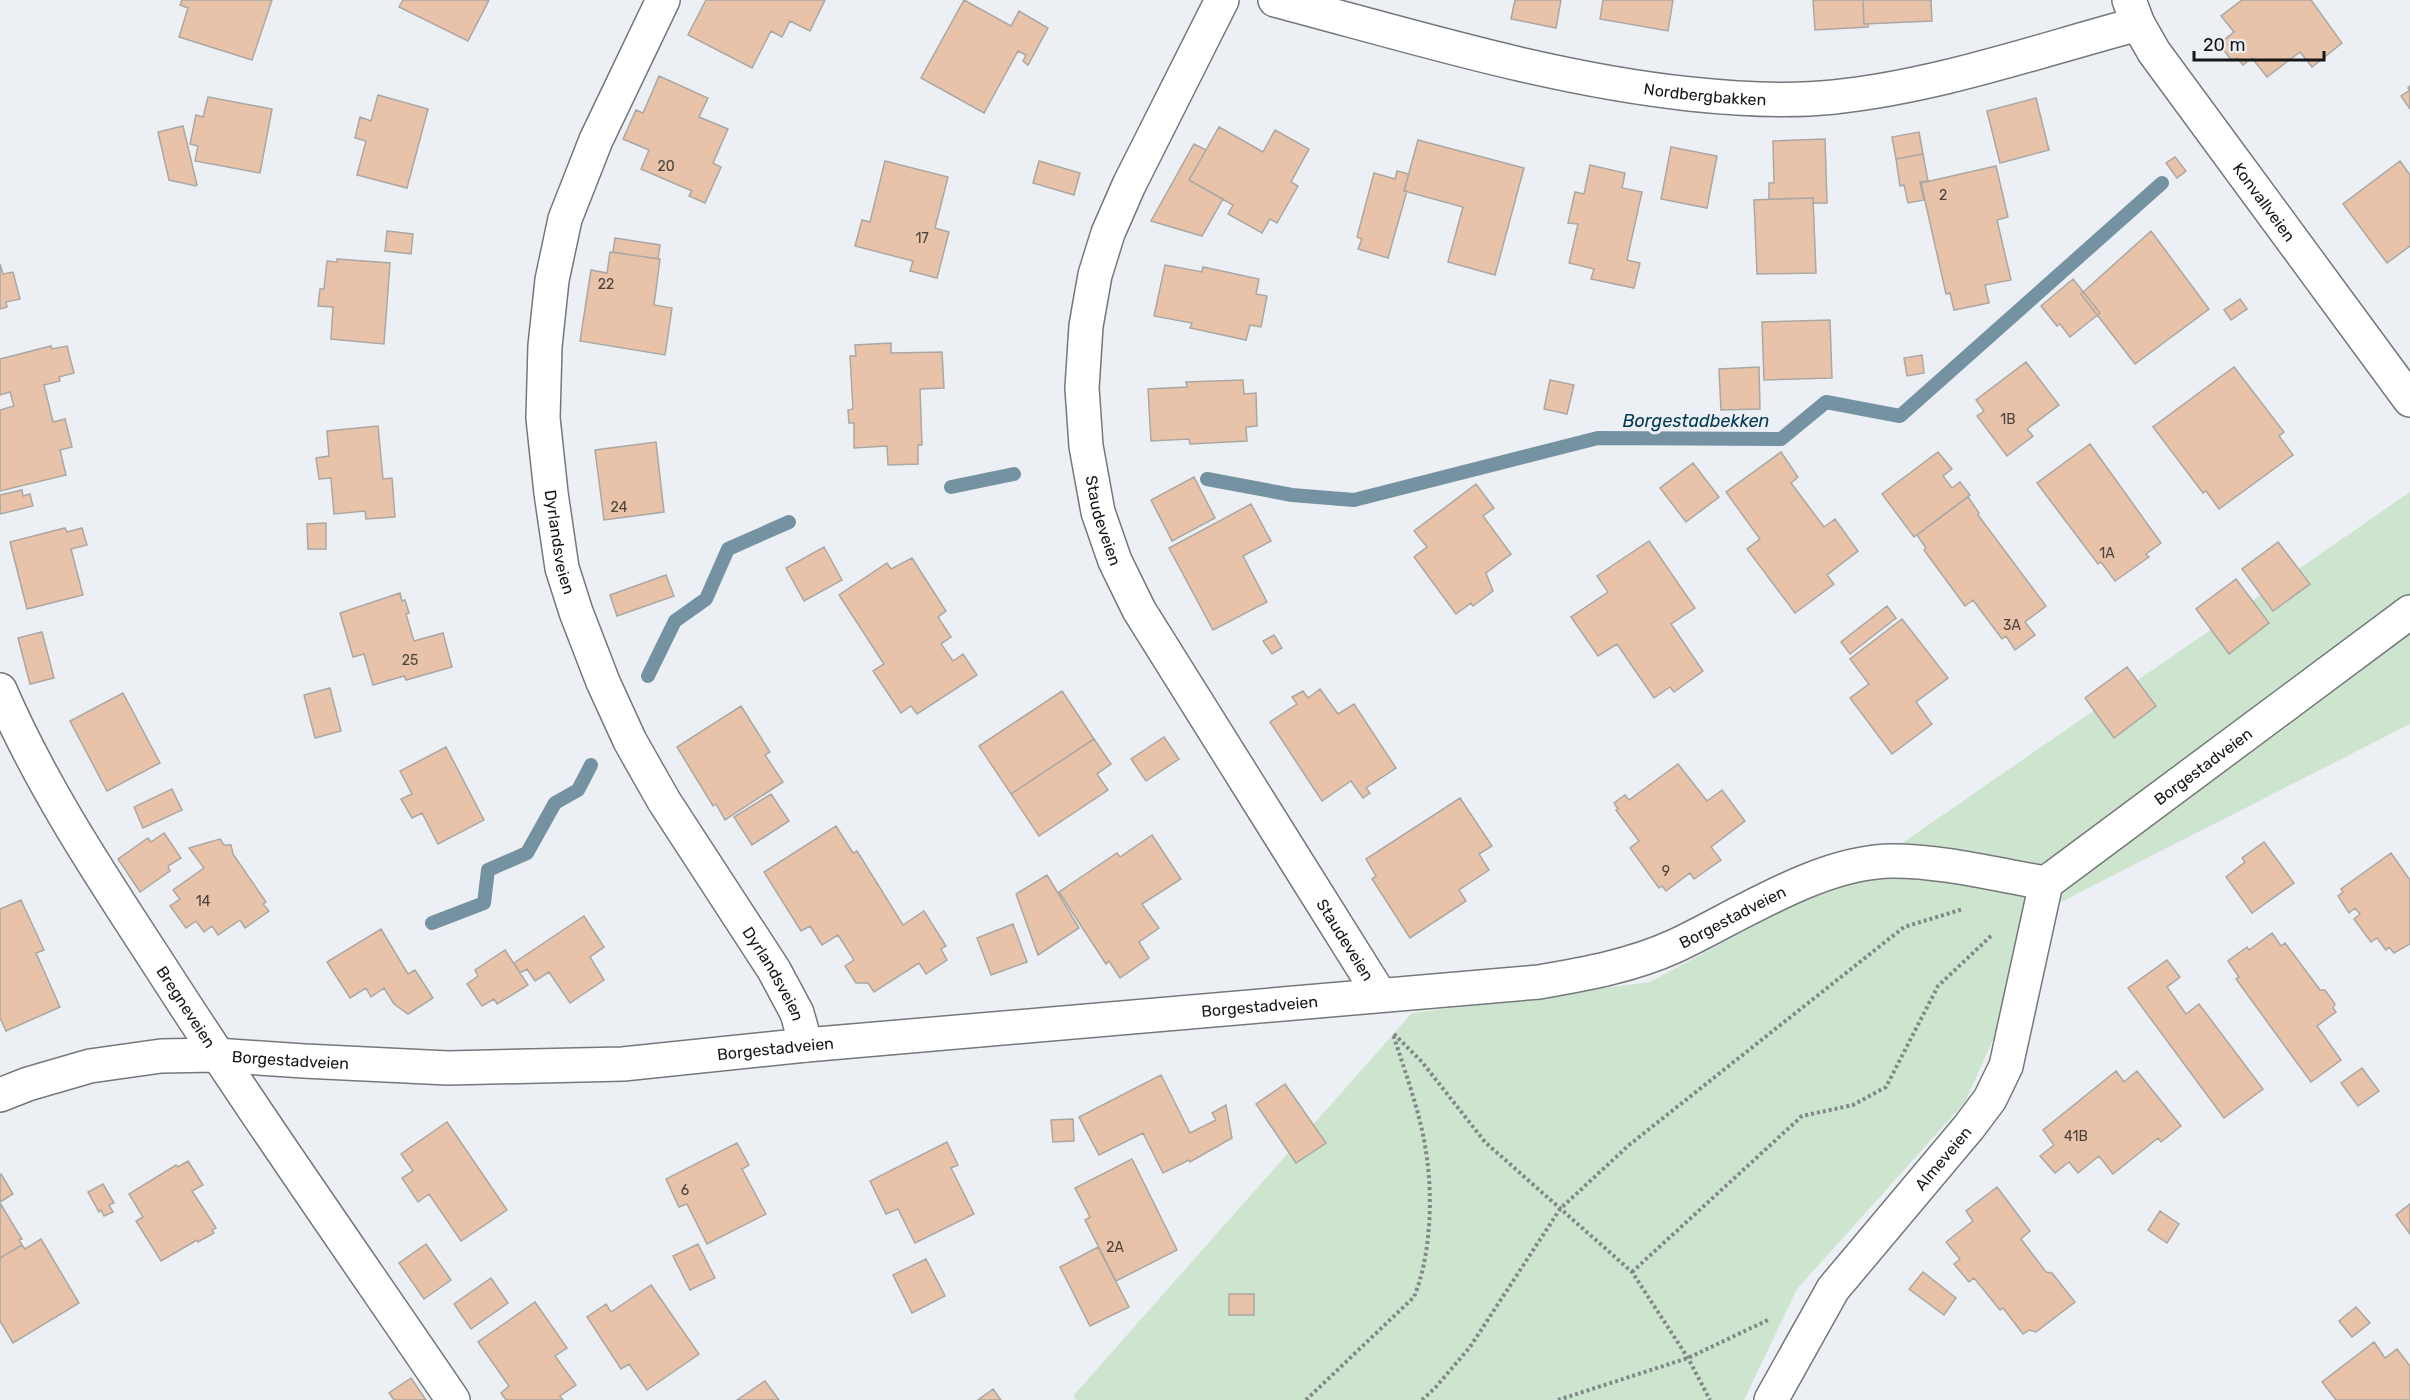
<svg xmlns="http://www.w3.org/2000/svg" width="2410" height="1400" viewBox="0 0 2410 1400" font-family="Rubik,sans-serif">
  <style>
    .green { fill: #cde4ce }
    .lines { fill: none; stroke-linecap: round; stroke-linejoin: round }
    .stream { stroke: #7592a3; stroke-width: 14 }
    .building { fill: #e8c2a9; stroke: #aba7a3; stroke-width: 1.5 }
    .street-casing { stroke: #74777b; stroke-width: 36 }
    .path { stroke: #84878a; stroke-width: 4; stroke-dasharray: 3 3; stroke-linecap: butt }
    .street { stroke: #fff; stroke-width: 33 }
    .labels { text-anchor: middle; stroke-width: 6; stroke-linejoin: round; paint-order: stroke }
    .number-label { font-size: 14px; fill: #4a423d }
    .street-label { font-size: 16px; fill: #161719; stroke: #ecf0f4 }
    .water-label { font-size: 18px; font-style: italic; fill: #003850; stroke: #ecf0f4 }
  </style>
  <rect width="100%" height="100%" fill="#ecf0f4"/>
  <!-- green -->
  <path class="green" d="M 2410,492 L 2410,724 L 2053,906 L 1965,1102 L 1797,1289 L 1744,1400 L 1075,1400 L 1074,1395 L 1412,1013 L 1650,982 L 1882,857 Z"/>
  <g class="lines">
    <!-- stream -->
    <path class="stream" d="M 1207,479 L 1292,495 L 1354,500 L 1598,438 L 1781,439 L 1826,402 L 1900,416 L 2162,183
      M 951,487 L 1014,474
      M 648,676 L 675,621 L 706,599 L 728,549 L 789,522
      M 432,923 L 484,903 L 488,870 L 527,853 L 555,803 L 578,790 L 591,765"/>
  </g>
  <!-- building -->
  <path class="building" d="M 182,0 L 272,0 L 252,60 L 179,37 L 188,8 L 180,5 Z
    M 403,0 L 489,0 L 468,41 L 399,7 Z
    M 706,0 L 825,0 L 810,31 L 790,21 L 782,37 L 771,31 L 752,68 L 688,35 Z
    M 964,0 L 1011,26 L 1019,11 L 1048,28 L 1028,65 L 1023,61 L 1026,55 L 1018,51 L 984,113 L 921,78 Z
    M 1515,0 L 1561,0 L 1556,28 L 1511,19 Z
    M 1603,0 L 1673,0 L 1668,31 L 1600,19 Z
    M 1813,0 L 1863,0 L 1864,24 L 1869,24 L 1868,27 L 1815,30 Z
    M 1863,0 L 1931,0 L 1932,21 L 1864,24 Z
    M 2242,0 L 2311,0 L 2342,43 L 2312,67 L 2300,52 L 2267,77 L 2252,58 L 2243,65 L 2237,58 L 2232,61 L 2219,44 L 2234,32 L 2221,16 Z
    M 659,76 L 708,98 L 699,117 L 728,129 L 713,163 L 721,167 L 705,203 L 689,196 L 692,191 L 641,169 L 649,150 L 623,139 L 636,110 L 643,113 Z
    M 2410,86 L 2410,109 L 2401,96 L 2410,90 L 2408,88 Z
    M 378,95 L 428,109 L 407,188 L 357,175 L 366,141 L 355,138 L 360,117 L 371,121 Z
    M 208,97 L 272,109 L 260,173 L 195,161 L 198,146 L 190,144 L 196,115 L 203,117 Z
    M 2036,98 L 2049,150 L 2000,163 L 1987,111 Z
    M 183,126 L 197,185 L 196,186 L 169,180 L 158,132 Z
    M 1219,127 L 1263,152 L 1275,130 L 1309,149 L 1291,182 L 1298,186 L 1277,223 L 1270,219 L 1262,233 L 1228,214 L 1233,205 L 1189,180 Z
    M 1919,132 L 1923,154 L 1896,159 L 1892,137 Z
    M 1825,139 L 1827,203 L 1813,203 L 1813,198 L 1769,199 L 1769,183 L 1774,183 L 1773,141 Z
    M 1418,140 L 1524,168 L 1495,275 L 1448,262 L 1463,207 L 1404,191 Z
    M 1194,144 L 1206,150 L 1189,180 L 1223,199 L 1202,236 L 1151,221 Z
    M 1671,147 L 1717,156 L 1707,208 L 1661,199 Z
    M 1923,154 L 1928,181 L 1920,182 L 1924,200 L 1908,203 L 1904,185 L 1900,186 L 1896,159 Z
    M 2175,157 L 2186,171 L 2177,178 L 2166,163 Z
    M 885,161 L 948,177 L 935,228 L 949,232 L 937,278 L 910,271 L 913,261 L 855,246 L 862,220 L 870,222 Z
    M 1039,161 L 1080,173 L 1074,195 L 1033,183 Z
    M 2400,161 L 2410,175 L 2410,246 L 2387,263 L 2343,204 Z
    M 1590,165 L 1625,173 L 1622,188 L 1642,192 L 1627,260 L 1640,263 L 1634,288 L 1591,279 L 1594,269 L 1569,263 L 1578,224 L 1568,223 L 1575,192 L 1584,194 Z
    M 1996,166 L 2008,217 L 1997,220 L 2011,280 L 1985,285 L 1989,303 L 1954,310 L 1950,293 L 1946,294 L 1921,183 Z
    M 1397,171 L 1409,174 L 1404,190 L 1407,191 L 1388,258 L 1358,249 L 1362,239 L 1357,237 L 1374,173 L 1395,179 Z
    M 1813,198 L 1816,273 L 1757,274 L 1754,200 Z
    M 387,231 L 413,234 L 411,254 L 385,251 Z
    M 2151,231 L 2209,309 L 2135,364 L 2081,294 Z
    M 615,238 L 660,245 L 658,259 L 613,252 Z
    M 610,252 L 660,259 L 654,305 L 672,308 L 665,355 L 580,341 L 591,270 L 607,273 Z
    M 337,259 L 390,263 L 384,344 L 331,339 L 333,307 L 318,306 L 320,289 L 324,289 L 327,261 L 337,262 Z
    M 0,264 L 3,274 L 13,272 L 20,299 L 6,302 L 7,307 L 0,309 Z
    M 1165,265 L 1202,272 L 1203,267 L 1259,279 L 1256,294 L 1267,296 L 1261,327 L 1250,325 L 1246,340 L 1190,328 L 1192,323 L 1154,316 Z
    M 2073,279 L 2100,313 L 2070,337 L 2060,324 L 2057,326 L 2041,306 Z
    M 2240,299 L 2247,309 L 2231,320 L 2224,310 Z
    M 1830,320 L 1832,378 L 1764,380 L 1762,322 Z
    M 891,343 L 891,353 L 942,352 L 944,388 L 920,389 L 922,445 L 918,445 L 918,464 L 888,465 L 887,446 L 854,448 L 854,423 L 849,423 L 848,410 L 853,409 L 850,356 L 856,356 L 855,345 Z
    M 51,346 L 52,349 L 67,346 L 74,373 L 59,377 L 60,381 L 44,385 L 53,422 L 65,419 L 72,447 L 60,450 L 66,475 L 0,491 L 0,410 L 14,406 L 10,392 L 0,395 L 0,359 Z
    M 1922,355 L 1924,373 L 1907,376 L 1904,358 Z
    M 2026,362 L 2059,405 L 2027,429 L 2033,436 L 2007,456 L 1977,416 L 1984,411 L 1976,400 Z
    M 1759,367 L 1760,409 L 1721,410 L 1719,369 Z
    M 2234,367 L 2284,432 L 2279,436 L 2293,455 L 2219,509 L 2206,491 L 2203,493 L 2153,427 Z
    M 1243,380 L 1244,394 L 1256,393 L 1257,426 L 1246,427 L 1247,441 L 1190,444 L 1189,439 L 1151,441 L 1148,389 L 1187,387 L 1186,382 Z
    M 1550,380 L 1574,385 L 1567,414 L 1544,409 Z
    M 378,426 L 383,479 L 392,478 L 395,517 L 366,519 L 365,511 L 334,514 L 331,478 L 319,479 L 316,458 L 329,456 L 327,431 Z
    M 656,442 L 664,512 L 604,520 L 595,450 Z
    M 2090,444 L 2161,543 L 2146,554 L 2149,557 L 2115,581 L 2101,562 L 2098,564 L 2037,483 Z
    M 1781,452 L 1798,477 L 1791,483 L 1824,527 L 1835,519 L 1858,551 L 1827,575 L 1834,584 L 1795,613 L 1747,549 L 1760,539 L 1726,492 Z
    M 1938,452 L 1952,469 L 1943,476 L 1952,488 L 1960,482 L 1970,495 L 1914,537 L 1882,494 Z
    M 1693,463 L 1719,497 L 1686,522 L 1660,488 Z
    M 1194,477 L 1215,518 L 1172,541 L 1151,500 Z
    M 1476,484 L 1494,508 L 1483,516 L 1511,554 L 1486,573 L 1493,591 L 1473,606 L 1471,603 L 1456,614 L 1414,557 L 1427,547 L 1414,531 Z
    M 22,490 L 23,496 L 30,494 L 33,506 L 0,514 L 0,495 Z
    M 1968,497 L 1979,513 L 1978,515 L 2046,606 L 2025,622 L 2035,635 L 2015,650 L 2006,636 L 2002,639 L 1973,600 L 1965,606 L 1924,550 L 1926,548 L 1917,535 Z
    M 1251,504 L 1271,541 L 1243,556 L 1267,602 L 1213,630 L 1169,548 Z
    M 326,523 L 326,549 L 308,549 L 307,524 Z
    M 65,528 L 67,532 L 82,528 L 87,545 L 71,549 L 83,595 L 27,609 L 10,542 Z
    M 1649,541 L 1695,608 L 1671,624 L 1703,671 L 1674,692 L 1670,687 L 1654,698 L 1617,644 L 1598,656 L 1571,617 L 1608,592 L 1597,576 Z
    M 2278,542 L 2310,584 L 2273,611 L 2242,569 Z
    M 824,547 L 842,580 L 804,601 L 786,568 Z
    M 912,558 L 946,611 L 938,617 L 951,637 L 941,644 L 953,661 L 963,654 L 977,675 L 917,714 L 911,706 L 901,713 L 873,671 L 884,664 L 839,595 L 887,563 L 891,569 Z
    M 666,575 L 674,596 L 617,616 L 610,595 Z
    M 2236,579 L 2269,623 L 2229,654 L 2196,609 Z
    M 400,593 L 402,601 L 405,600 L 409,613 L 406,614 L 414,641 L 443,633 L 452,667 L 406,680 L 404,676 L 373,685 L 364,654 L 353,657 L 340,613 Z
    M 1887,606 L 1896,618 L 1850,654 L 1841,642 Z
    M 1902,619 L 1948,678 L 1916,702 L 1932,724 L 1892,754 L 1850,698 L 1869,684 L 1850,659 Z
    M 42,632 L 54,678 L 30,684 L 18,638 Z
    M 1274,635 L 1282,648 L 1272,654 L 1263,641 Z
    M 2127,667 L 2156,706 L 2114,738 L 2085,698 Z
    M 330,688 L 341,731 L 315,738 L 304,695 Z
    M 1320,689 L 1338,714 L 1354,704 L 1396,768 L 1366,788 L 1370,793 L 1363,798 L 1351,781 L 1322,801 L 1270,722 L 1297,704 L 1292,697 L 1303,691 L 1308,698 Z
    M 1062,691 L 1094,739 L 1011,794 L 979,746 Z
    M 123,693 L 160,763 L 107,791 L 70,721 Z
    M 741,706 L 770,752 L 765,755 L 783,782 L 725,820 L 716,804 L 713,806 L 677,747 Z
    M 1164,737 L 1179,759 L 1146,781 L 1131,759 Z
    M 1094,739 L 1111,764 L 1097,774 L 1108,790 L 1039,836 L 1011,794 Z
    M 446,747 L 484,820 L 438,844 L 422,813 L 412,818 L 401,799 L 412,794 L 400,771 Z
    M 1678,764 L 1707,801 L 1722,790 L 1745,821 L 1711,847 L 1721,860 L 1694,879 L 1690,873 L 1666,891 L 1662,886 L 1659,888 L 1630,848 L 1639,841 L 1616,810 L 1618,809 L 1614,803 L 1625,795 L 1629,800 Z
    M 172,789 L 182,810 L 143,828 L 134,807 Z
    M 771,794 L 789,821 L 752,845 L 734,817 Z
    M 1460,798 L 1492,846 L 1479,854 L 1489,870 L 1459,890 L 1466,901 L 1410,938 L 1372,879 L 1376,876 L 1366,859 Z
    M 836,826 L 853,853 L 857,851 L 903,925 L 924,911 L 946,946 L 941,949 L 947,960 L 926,974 L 919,963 L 874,992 L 868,983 L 856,983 L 845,966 L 854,960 L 838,935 L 822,945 L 810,926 L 801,931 L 764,872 Z
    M 164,833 L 181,858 L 168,866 L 170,871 L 140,892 L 118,859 L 148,838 L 151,842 Z
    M 1152,835 L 1181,879 L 1142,904 L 1159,928 L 1139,942 L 1149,958 L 1120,978 L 1109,961 L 1106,964 L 1059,892 L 1117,853 L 1120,857 Z
    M 220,839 L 224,845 L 231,845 L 233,854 L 266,902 L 263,904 L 269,911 L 245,928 L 240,920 L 218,935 L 212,926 L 204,932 L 196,921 L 186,928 L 170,906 L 180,899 L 173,890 L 204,868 L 189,848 Z
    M 2264,842 L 2294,883 L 2252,913 L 2226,877 L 2245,862 L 2242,858 Z
    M 2391,853 L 2410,880 L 2410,944 L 2394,953 L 2389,947 L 2386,950 L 2377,938 L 2371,942 L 2354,919 L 2360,914 L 2355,908 L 2349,913 L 2338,896 L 2343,892 L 2341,889 Z
    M 1047,875 L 1079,928 L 1038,955 L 1016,894 Z
    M 21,900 L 44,950 L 36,953 L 60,1007 L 6,1031 L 0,1018 L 0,909 Z
    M 584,916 L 604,947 L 590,957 L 604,980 L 570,1003 L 549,972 L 535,981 L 527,969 L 520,973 L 514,963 Z
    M 1013,924 L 1027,962 L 991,975 L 977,938 Z
    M 381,929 L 408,974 L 415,970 L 433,998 L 408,1014 L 394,1004 L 384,988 L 371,997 L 366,988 L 350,998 L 327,962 Z
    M 2272,933 L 2281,946 L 2285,943 L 2320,990 L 2325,990 L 2335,1004 L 2333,1008 L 2336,1012 L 2317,1026 L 2341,1060 L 2311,1082 L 2236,979 L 2239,977 L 2228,961 L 2247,947 L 2249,950 Z
    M 505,950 L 528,985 L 497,1004 L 494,999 L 482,1006 L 467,984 L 478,976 L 475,970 Z
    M 2167,960 L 2180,977 L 2167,987 L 2186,1014 L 2199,1004 L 2263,1089 L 2224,1118 L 2128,988 Z
    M 2362,1068 L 2379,1091 L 2358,1106 L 2341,1083 Z
    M 2116,1071 L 2124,1082 L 2137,1071 L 2181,1126 L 2161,1142 L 2158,1138 L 2113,1174 L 2099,1156 L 2078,1173 L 2069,1162 L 2055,1173 L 2040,1156 L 2054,1145 L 2043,1130 Z
    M 1161,1075 L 1190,1133 L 1216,1120 L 1212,1113 L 1226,1105 L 1232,1138 L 1190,1162 L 1189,1160 L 1163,1173 L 1143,1133 L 1099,1155 L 1079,1117 Z
    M 1285,1084 L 1326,1143 L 1296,1163 L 1256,1104 Z
    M 1073,1119 L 1074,1141 L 1053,1142 L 1051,1120 Z
    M 447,1122 L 507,1210 L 461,1241 L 429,1194 L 418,1202 L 402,1178 L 413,1171 L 401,1154 Z
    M 947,1142 L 958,1165 L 951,1168 L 974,1214 L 915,1243 L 898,1209 L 886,1214 L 870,1181 Z
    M 737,1143 L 749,1165 L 742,1169 L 766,1214 L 707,1244 L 687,1204 L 679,1207 L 666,1179 Z
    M 1132,1159 L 1177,1250 L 1116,1281 L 1085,1220 L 1090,1217 L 1075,1188 Z
    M 188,1161 L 203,1185 L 192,1191 L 216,1228 L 212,1230 L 214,1233 L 198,1242 L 197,1240 L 161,1261 L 136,1221 L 143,1217 L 129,1194 L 176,1165 L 178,1167 Z
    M 1,1174 L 13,1194 L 0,1202 L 0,1175 Z
    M 103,1184 L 114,1203 L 109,1205 L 113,1212 L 104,1216 L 101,1210 L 99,1212 L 88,1192 Z
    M 1997,1187 L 2030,1231 L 2021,1239 L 2046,1272 L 2052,1273 L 2075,1302 L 2036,1332 L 2029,1330 L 2023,1334 L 2003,1308 L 2000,1310 L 1974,1278 L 1969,1282 L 1954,1264 L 1960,1259 L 1946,1242 L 1973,1221 L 1966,1211 Z
    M 0,1203 L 22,1239 L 19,1240 L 22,1245 L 0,1258 Z
    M 2410,1204 L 2410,1234 L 2396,1215 Z
    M 2160,1211 L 2179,1224 L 2167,1243 L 2148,1230 Z
    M 41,1239 L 79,1303 L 13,1343 L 0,1321 L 0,1258 L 22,1245 L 25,1249 Z
    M 426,1244 L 451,1280 L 424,1299 L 399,1263 Z
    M 698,1244 L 715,1278 L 690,1290 L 673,1256 Z
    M 1098,1247 L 1129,1307 L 1090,1326 L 1060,1267 Z
    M 926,1259 L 945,1296 L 912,1313 L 893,1275 Z
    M 1923,1272 L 1956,1298 L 1944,1315 L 1909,1289 Z
    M 491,1278 L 508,1303 L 471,1329 L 454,1304 Z
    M 651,1285 L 699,1354 L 647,1390 L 629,1364 L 621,1369 L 587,1317 L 606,1304 L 611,1312 Z
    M 1229,1294 L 1254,1294 L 1254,1315 L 1229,1315 Z
    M 535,1302 L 567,1348 L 555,1356 L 576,1385 L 560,1396 L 563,1400 L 506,1400 L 501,1393 L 509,1386 L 478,1342 Z
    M 2356,1307 L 2370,1323 L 2352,1337 L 2339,1321 Z
    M 2374,1342 L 2385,1358 L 2397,1349 L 2410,1366 L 2410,1400 L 2336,1400 L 2322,1382 Z
    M 411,1378 L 426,1400 L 394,1400 L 389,1393 Z
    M 765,1381 L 779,1400 L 737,1400 Z
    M 993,1389 L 1001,1400 L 978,1400 Z"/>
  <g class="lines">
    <!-- street casing -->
    <g class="street-casing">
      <g id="street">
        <path id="s1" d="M 663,0 L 596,140 L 565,219 L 552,280 L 545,346 L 543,418 L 551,493 L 562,568 L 576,612 L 603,682 L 630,741 L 664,801 L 774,970 L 797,1013 L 806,1045"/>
        <path id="s2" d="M 1222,0 L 1129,185 L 1108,233 L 1095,275 L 1086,326 L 1082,388 L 1086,446 L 1098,512 L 1115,561 L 1139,610 L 1380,995"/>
        <path id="s3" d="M 1275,0 C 1412,36 1549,79 1690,94 C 1737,99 1786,102 1834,97 C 1938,86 2037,51 2138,24"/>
        <path id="s4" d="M 2129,0 L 2138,24 L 2154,52 L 2410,400"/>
        <path id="s5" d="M 0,690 C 41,785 98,871 154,957 C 250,1107 353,1253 453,1400"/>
        <path id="s6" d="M 0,1095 L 28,1084 L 90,1066 L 161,1056 L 216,1055 L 304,1061 L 448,1068 L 623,1064 L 806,1045 L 1539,982 C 1585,974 1631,966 1675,946 C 1739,916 1820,861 1893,861 C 1944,861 1997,875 2046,883 L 2410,612"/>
        <path id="s7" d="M 1771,1400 L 1833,1289 L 1969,1127 L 1990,1099 L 2006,1066 L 2046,883"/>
      </g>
    </g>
    <!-- path -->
    <path class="path" d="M 1394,1034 L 1422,1062 L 1485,1142 L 1632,1272 L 1688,1358 L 1710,1400
      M 1632,1272 L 1802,1116 L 1853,1105 L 1886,1087 L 1938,986 L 1992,935
      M 1306,1400 L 1414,1297 C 1430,1258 1433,1201 1427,1159 C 1422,1117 1406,1075 1393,1034
      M 1422,1400 L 1435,1388 L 1470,1347 L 1560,1209 L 1629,1145 L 1904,927 L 1963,909
      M 1558,1400 L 1688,1358 L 1770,1319"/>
    <!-- street -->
    <use href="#street" class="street"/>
  </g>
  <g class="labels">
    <!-- number labels -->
    <g class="number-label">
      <text x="666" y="171">20</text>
      <text x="1943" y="200">2</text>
      <text x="922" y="243">17</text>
      <text x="606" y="289">22</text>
      <text x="2008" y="424">1B</text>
      <text x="619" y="512">24</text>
      <text x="2107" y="558">1A</text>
      <text x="2012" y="630">3A</text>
      <text x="410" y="665">25</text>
      <text x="1666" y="876">9</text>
      <text x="203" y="906">14</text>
      <text x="2076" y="1141">41B</text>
      <text x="685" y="1195">6</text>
      <text x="1115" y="1252">2A</text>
    </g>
    <!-- street labels -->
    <g class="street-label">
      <text dy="6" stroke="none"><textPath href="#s3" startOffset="441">Nordbergbakken</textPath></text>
      <text dy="6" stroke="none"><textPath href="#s4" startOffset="244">Konvallveien</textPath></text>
      <text dy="6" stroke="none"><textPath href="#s2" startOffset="552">Staudeveien</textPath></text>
      <text dy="6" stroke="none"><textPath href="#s1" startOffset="566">Dyrlandsveien</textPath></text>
      <text dy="6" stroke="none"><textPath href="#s6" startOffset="2276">Borgestadveien</textPath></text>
      <text dy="6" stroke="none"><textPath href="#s6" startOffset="1754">Borgestadveien</textPath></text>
      <text dy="6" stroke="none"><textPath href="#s2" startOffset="1038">Staudeveien</textPath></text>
      <text dy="6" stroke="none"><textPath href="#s1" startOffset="1052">Dyrlandsveien</textPath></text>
      <text dy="6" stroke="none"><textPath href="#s6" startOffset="1268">Borgestadveien</textPath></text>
      <text dy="6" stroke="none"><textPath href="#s5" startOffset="368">Bregneveien</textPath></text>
      <text dy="6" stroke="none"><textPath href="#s6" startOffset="782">Borgestadveien</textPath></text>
      <text dy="6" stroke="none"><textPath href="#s6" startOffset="296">Borgestadveien</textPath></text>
      <text dy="6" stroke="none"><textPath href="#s7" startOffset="298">Almeveien</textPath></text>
    </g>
    <!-- water labels -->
    <g class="water-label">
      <text x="1696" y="427">Borgestadbekken</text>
    </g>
  </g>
  <!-- scale -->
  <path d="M2194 51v9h130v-9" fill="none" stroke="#161719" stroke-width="3"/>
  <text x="2203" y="51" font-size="18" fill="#161719" stroke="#ecf0f4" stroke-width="4.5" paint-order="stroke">20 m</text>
</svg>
